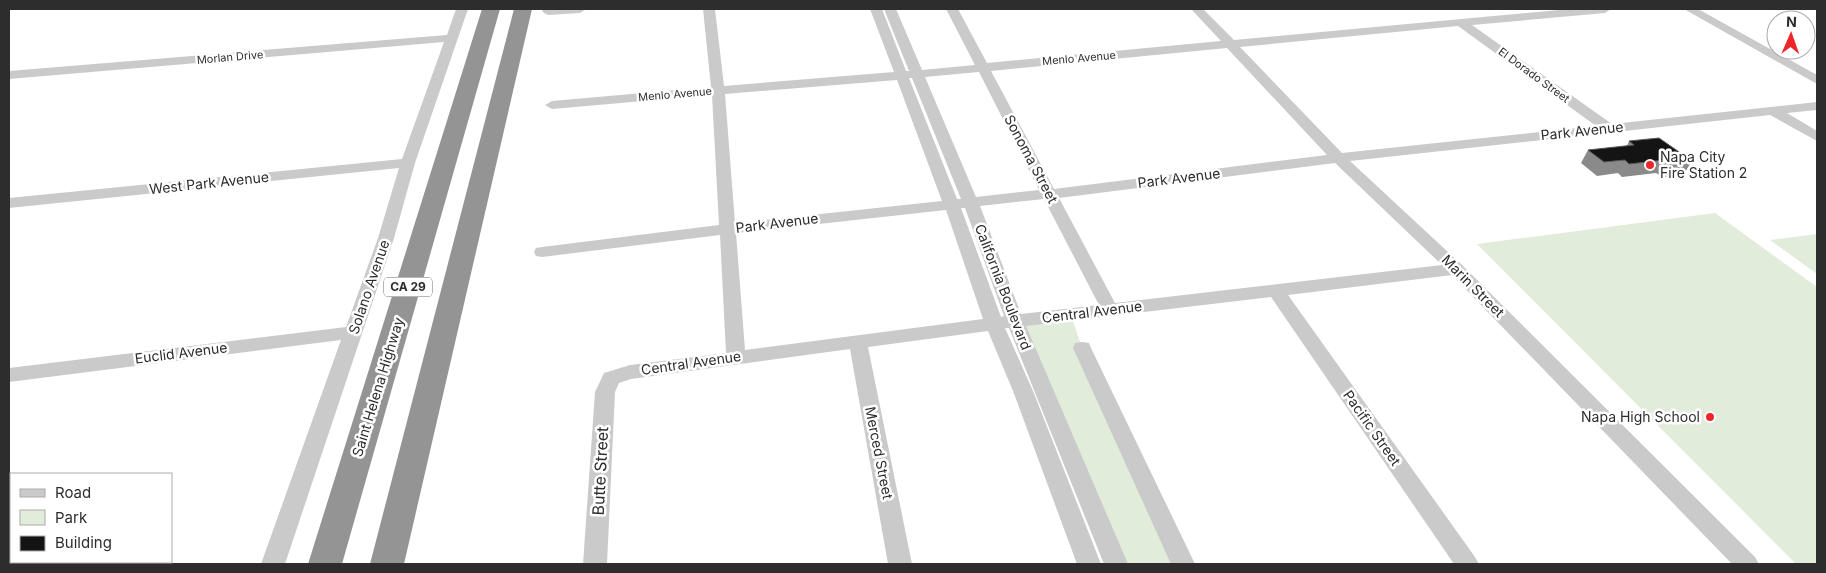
<svg xmlns="http://www.w3.org/2000/svg" width="1826" height="573" viewBox="0 0 1826 573" font-family="Inter,sans-serif">
  <style>
    .green { fill: #e2ecda }
    .lines { fill: none; stroke-linecap: round; stroke-linejoin: round }
    .minor { fill: #cacaca; fill-rule: evenodd }
    .highway { fill: #949494; fill-rule: evenodd }
    .wall { fill: #8a8a8a }
    .building { fill: #141414; stroke: #5a5a5a }
    .poi-dot { fill: #ed262a; stroke: #fff; stroke-width: 2 }
    .labels { text-anchor: middle; stroke-width: 5; stroke-linejoin: round; paint-order: stroke }
    .far-street-label { font-size: 11px; fill: #2d2d2d; stroke: #fff }
    .shield { fill: #fff; stroke: #6c6c6c; stroke-width: 1 }
    .shield-label { font-size: 12px; font-weight: bold; fill: #2d2d2d }
    .street-label { font-size: 14px; fill: #2d2d2d; stroke: #fff }
    .poi-label { font-size: 14px; fill: #2d2d2d; stroke: #fff; text-anchor: start }
    .near-street-label { font-size: 16px; fill: #2d2d2d; stroke: #fff }
  </style>
  <rect width="100%" height="100%" fill="#fff"/>
  <!-- green -->
  <path class="green" d="M 1715,213 L 1817,287 L 1817,564 L 1796,564 L 1477,244 Z
    M 1817,234 L 1817,274 L 1770,240 Z
    M 1071,315 L 1082,348 L 1183,564 L 1116,564 L 1015,321 Z"/>
  <g class="lines">
    <!-- minor -->
    <path class="minor" d="M 456,9 L 468,9 L 415,163 L 394,238 L 285,564 L 261,564 L 341,340 L 9,382 L 9,368 L 346,327 L 378,238 L 399,168 L 9,208 L 9,198 L 402,159 L 444,42 L 9,79 L 9,71 L 447,35 Z
      M 544,9 L 586,9 L 580,13 L 548,15 L 544,13 L 542,11 Z
      M 703,9 L 715,9 L 724,86 L 894,72 L 870,9 L 882,9 L 906,71 L 909,71 L 884,9 L 896,9 L 922,70 L 975,65 L 946,9 L 958,9 L 987,63 L 1221,41 L 1191,9 L 1203,9 L 1234,40 L 1570,9 L 1611,9 L 1605,13 L 1472,25 L 1612,124 L 1817,102 L 1817,110 L 1787,113 L 1817,131 L 1817,141 L 1770,115 L 1350,161 L 1462,265 L 1755,557 L 1759,564 L 1732,564 L 1452,275 L 1288,295 L 1475,557 L 1479,564 L 1454,564 L 1271,297 L 1026,326 L 1128,564 L 1104,564 L 1009,328 L 1005,328 L 1033,391 L 1101,564 L 1077,564 L 1013,391 L 988,331 L 868,347 L 912,564 L 888,564 L 850,349 L 631,379 L 619,383 L 615,392 L 607,564 L 583,564 L 595,392 L 604,373 L 630,365 L 726,353 L 720,235 L 542,257 L 536,256 L 534,252 L 536,248 L 542,247 L 719,225 L 712,95 L 552,109 L 545,105 L 552,101 L 711,87 ZM 1458,26 L 1596,126 L 1342,153 L 1240,47 ZM 1227,48 L 1327,155 L 1054,189 L 991,71 ZM 979,72 L 1039,190 L 976,197 L 925,77 ZM 909,78 L 912,78 L 961,199 L 957,199 ZM 897,80 L 942,201 L 735,223 L 725,94 ZM 1335,163 L 1442,265 L 1115,303 L 1059,198 ZM 1044,199 L 1099,305 L 1021,314 L 980,206 ZM 961,208 L 965,208 L 1004,316 L 1001,317 ZM 946,210 L 983,319 L 745,350 L 736,233 Z
      M 1684,9 L 1698,9 L 1817,75 L 1817,84 Z
      M 1082,342 L 1089,343 L 1091,348 L 1195,564 L 1171,564 L 1073,348 L 1075,343 Z"/>
    <!-- highway -->
    <path class="highway" d="M 482,9 L 500,9 L 342,564 L 308,564 Z
      M 514,9 L 532,9 L 404,564 L 370,564 Z"/>
  </g>
  <!-- wall -->
  <path class="wall" d="M 1629,141 L 1692,161 L 1684,174 L 1662,177 L 1656,173 L 1622,177 L 1618,173 L 1597,176 L 1581,163 L 1588,150 L 1627,146 Z"/>
  <!-- building -->
  <path class="building" d="M 1659,138 L 1692,161 L 1669,164 L 1664,160 L 1629,164 L 1625,160 L 1604,162 L 1588,150 L 1634,145 L 1629,141 Z"/>
  <!-- markers -->
  <g class="poi-dot">
    <circle cx="1650" cy="165" r="5"/>
    <circle cx="1710" cy="417" r="5"/>
  </g>
  <g class="labels">
    <!-- far-street labels -->
    <g class="far-street-label">
      <text transform="translate(230 57) rotate(-5)" y="4">Morlan Drive</text>
      <text transform="translate(1079 58) rotate(-5)" y="4">Menlo Avenue</text>
      <text transform="translate(1534 75) rotate(36)" y="4">El Dorado Street</text>
      <text transform="translate(675 94) rotate(-5)" y="4">Menlo Avenue</text>
    </g>
    <!-- shield labels -->
    <rect class="shield" x="384" y="277.5" width="48" height="19" rx="4"/>
    <g class="shield-label">
      <text x="408" y="291">CA 29</text>
    </g>
    <!-- street labels -->
    <g class="street-label">
      <text transform="translate(1582 131) rotate(-6)" y="5">Park Avenue</text>
      <text transform="translate(1031 159) rotate(62)" y="5">Sonoma Street</text>
      <text transform="translate(1179 178) rotate(-7)" y="5">Park Avenue</text>
      <text transform="translate(209 183) rotate(-6)" y="5">West Park Avenue</text>
      <text transform="translate(777 223) rotate(-7)" y="5">Park Avenue</text>
      <text transform="translate(1473 286) rotate(45)" y="5">Marin Street</text>
      <text transform="translate(369 287) rotate(-71)" y="5">Solano Avenue</text>
      <text transform="translate(1003 287) rotate(69)" y="5">California Boulevard</text>
      <text transform="translate(1092 312) rotate(-7)" y="5">Central Avenue</text>
      <text transform="translate(181 353) rotate(-7)" y="5">Euclid Avenue</text>
      <text transform="translate(691 363) rotate(-8)" y="5">Central Avenue</text>
      <text transform="translate(378 387) rotate(-73)" y="5">Saint Helena Highway</text>
      <text transform="translate(1372 428) rotate(55)" y="5">Pacific Street</text>
      <text transform="translate(879 453) rotate(79)" y="5">Merced Street</text>
    </g>
    <!-- poi labels -->
    <g class="poi-label">
      <text x="1660" y="162">Napa City<tspan x="1660" dy="16">Fire Station 2</tspan></text>
      <text x="1700" y="422" text-anchor="end">Napa High School</text>
    </g>
    <!-- near-street labels -->
    <g class="near-street-label">
      <text transform="translate(600 471) rotate(-87)" y="6">Butte Street</text>
    </g>
  </g>
  <!-- border -->
  <rect width="1826" height="573" fill="none" stroke="#2d2d2d" stroke-width="20"/>
  <!-- legend -->
  <rect x="10" y="473" width="162" height="90" fill="#ffffff" stroke="#ababab"/>
  <rect x="20" y="489" width="25" height="8" fill="#cacaca" stroke="#ababab"/>
  <text x="55" y="498" font-size="15" fill="#2d2d2d">Road</text>
  <rect x="20" y="510" width="25" height="15" fill="#e2ecda" stroke="#ababab"/>
  <text x="55" y="523" font-size="15" fill="#2d2d2d">Park</text>
  <rect x="20" y="536" width="25" height="15" fill="#141414" stroke="#ababab"/>
  <text x="55" y="548" font-size="15" fill="#2d2d2d">Building</text>
  <!-- north arrow -->
  <g transform="translate(1791 35) rotate(2)"><circle r="24" fill="#ffffff" stroke="#ababab"/>
  <path d="M0-4L9 19L0 12L-9 19Z" fill="#ed262a"/>
  <text y="-8" font-size="14" font-weight="bold" text-anchor="middle" fill="#2d2d2d">N</text>
  </g>
</svg>
